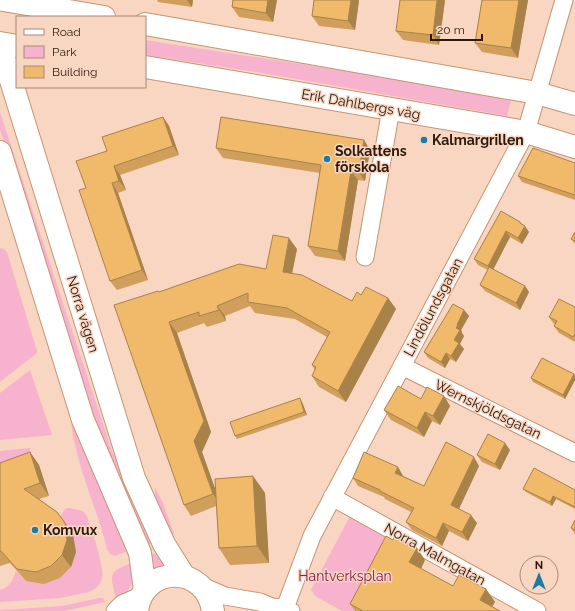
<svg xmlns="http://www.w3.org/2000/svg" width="575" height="611" viewBox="0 0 575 611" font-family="Raleway,sans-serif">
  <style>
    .green { fill: #f7b3cd }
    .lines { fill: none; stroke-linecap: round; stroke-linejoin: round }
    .minor-casing { stroke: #c79371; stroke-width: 19 }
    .tertiary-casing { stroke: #c79371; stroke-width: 24 }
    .secondary-casing { stroke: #c79371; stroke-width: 24 }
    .minor { stroke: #fff; stroke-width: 17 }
    .tertiary { stroke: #fff; stroke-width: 22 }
    .secondary { stroke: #fff; stroke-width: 22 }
    .wall { fill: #cf9f5b }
    .shaded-wall { fill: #a9824a }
    .building { fill: #f1b96a; stroke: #a9824a }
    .poi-dot { fill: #197ba7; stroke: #f8d6c1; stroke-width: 1.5 }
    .labels { text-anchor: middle; stroke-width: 3; stroke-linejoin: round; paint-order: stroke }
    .street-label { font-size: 14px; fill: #2d190c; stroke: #f8d6c1 }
    .poi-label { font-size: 14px; font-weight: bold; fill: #2d190c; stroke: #f8d6c1; text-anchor: start }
    .park-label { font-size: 14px; fill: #841c51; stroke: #f8d6c1 }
  </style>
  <rect width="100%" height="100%" fill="#f8d6c1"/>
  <!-- green -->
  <path class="green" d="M 145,40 L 501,95 L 512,97 L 507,116 L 262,73 L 145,55 Z
    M 0,112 L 112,451 L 155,542 L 144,546 L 97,428 L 0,130 Z
    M 0,248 L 4,249 L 7,252 L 37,351 L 37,353 L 0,382 Z
    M 30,370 L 52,435 L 0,440 L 0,393 Z
    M 71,420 L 94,458 L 131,550 L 114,556 L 110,554 L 107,549 C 97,507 75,464 71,420 Z
    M 30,448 L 33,461 L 0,471 L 0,451 Z
    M 155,487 L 163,503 L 174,534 L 168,537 L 155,501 Z
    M 70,508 L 83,511 L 87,516 C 91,529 105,566 102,578 C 100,585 96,589 89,592 L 61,598 L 0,602 L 0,590 C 10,587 13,580 16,571 L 26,581 L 60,578 L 71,567 L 76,552 L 59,519 L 65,509 Z
    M 350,516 L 393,537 L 354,611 L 342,611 L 315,596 L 311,590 Z
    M 159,552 L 166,566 L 152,572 L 148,556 Z
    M 134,562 C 134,576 133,594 116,598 C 109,572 109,572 134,562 Z
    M 99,598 L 103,598 L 105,602 L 64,611 L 0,611 L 0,610 L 62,606 Z"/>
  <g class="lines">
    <!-- minor casing -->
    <g class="minor-casing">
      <path id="minor" d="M 365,257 L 391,109
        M 402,366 L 575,453
        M 332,497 L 537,611
        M 202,586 L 225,596 L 260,602 L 272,607 L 285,608 L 291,611
        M 285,608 L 312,536 L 526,132 L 564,0
        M 115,611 L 122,604 L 142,595"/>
    </g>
    <!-- tertiary casing -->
    <g class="tertiary-casing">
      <path id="tertiary" d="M 0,45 L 134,478 L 164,544 L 184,576
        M 0,152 L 83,420 L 140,553 L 145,590
        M 137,611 C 143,564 206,564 213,611"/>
    </g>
    <!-- secondary casing -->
    <g class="secondary-casing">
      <path id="secondary" d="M 3,0 L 104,17
        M 145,24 L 537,93 L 575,104
        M 0,43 L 17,46
        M 145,67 L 526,132 L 575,147"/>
    </g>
    <!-- minor -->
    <use href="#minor" class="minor"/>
    <!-- tertiary -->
    <use href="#tertiary" class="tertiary"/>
    <!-- secondary -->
    <use href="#secondary" class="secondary"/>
  </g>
  <!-- wall -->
  <path class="wall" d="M 157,0 L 193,0 L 192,7 L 158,2 Z
    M 233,0 L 277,0 L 273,22 L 239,17 L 232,7 Z
    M 314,0 L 359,0 L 355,30 L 319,26 L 312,16 Z
    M 445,0 L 439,45 L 403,40 L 396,31 Z
    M 482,0 L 528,0 L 518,58 L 482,52 L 475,43 Z
    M 163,117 L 169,126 L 179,155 L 120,175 L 126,190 L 118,193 L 148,280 L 117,290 L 110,281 L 86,188 Z
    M 364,140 L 370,150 L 365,181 L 358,180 L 345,261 L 315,256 L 308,246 L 320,173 L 223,158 L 216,148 Z
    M 575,163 L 575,200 L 522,182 L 518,176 Z
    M 501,211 L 520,222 L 529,232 L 522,244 L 510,237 L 493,269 L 525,286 L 529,292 L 520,310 L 485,291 L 480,285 L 488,270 L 478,265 L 474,259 Z
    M 575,232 L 575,244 L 571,239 Z
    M 297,249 L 292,274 L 352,301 L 361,295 L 388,298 L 396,309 L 346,402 L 319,387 L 312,376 L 315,370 L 312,365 L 327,337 L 295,319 L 255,313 L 250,306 L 225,316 L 226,321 L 207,327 L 204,323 L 177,333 L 211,432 L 202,452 L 215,489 L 253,476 L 265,493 L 269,563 L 230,565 L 219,548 L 216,506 L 191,516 L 184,505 L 159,292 L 266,269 Z
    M 575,307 L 575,342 L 559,333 L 554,326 L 555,324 L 554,324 L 549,317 Z
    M 464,310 L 469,316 L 461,330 L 462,332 L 462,333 L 464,336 L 460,344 L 464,349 L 456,362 L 450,359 L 445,368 L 428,358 L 424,352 Z
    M 574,374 L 575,376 L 575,380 L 565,399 L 533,382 L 531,378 Z
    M 444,396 L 450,406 L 440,425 L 432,421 L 424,437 L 391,420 L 384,410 L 421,399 Z
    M 302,402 L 307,415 L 237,439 L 235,436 Z
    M 510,450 L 500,470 L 482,462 L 477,455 Z
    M 30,452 L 39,465 L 49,496 L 39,499 L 57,512 L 66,524 L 73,535 L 76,552 L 71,567 L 60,578 L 44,584 L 26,581 L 10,563 L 0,566 L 0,463 Z
    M 479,466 L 459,509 L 477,523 L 468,541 L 449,531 L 442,546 L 412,530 L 406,522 L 411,512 L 385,499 L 384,497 L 358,486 L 353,478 L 398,467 L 403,476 L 424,486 Z
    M 523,489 L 575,490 L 575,509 L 556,499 L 552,506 L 526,492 Z
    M 575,520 L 575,534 L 571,528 Z
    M 425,560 L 421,569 L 453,586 L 486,589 L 495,602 L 492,607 L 500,611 L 355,611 L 350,604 Z"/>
  <!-- shaded-wall -->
  <path class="shaded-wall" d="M 187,0 L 193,0 L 192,7 Z
    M 268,0 L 277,0 L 273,22 L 266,13 Z
    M 351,0 L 359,0 L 355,30 L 348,21 Z
    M 437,0 L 445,0 L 439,45 L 433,35 Z
    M 519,0 L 528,0 L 518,58 L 511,48 Z
    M 163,117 L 169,126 L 179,155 L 173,146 Z
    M 364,140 L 370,150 L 365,181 L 359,172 Z
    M 114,166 L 120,175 L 126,190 L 119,181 Z
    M 351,171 L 358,180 L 345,261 L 338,251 Z
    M 112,183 L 118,193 L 148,280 L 142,270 Z
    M 520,222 L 524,228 L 525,226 L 529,232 L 522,244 L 518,238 Z
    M 506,231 L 510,237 L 492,272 L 488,266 Z
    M 289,238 L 297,249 L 290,283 L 283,272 Z
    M 525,286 L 529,292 L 520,310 L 516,303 Z
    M 388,298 L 396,309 L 346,402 L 338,391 Z
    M 217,306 L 225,316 L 226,321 L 219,310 Z
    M 464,310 L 469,316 L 461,330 L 462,332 L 462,333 L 464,336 L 460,344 L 464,349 L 456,362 L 451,356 L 457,325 Z
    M 169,322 L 177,333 L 211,432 L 202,452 L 221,505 L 213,494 L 194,441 Z
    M 446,353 L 450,359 L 445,368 L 441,362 Z
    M 574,374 L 575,376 L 575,380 L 565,399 L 563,395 Z
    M 444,396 L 450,406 L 440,425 L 433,416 Z
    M 300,398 L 302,402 L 307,415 L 304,412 Z
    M 425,412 L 432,421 L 424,437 L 417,428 Z
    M 505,443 L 510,450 L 500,470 L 495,464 Z
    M 30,452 L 39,465 L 49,496 L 40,483 Z
    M 474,457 L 479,466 L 457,513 L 451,505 Z
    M 398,467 L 403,476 L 401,481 L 395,473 Z
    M 253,476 L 265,493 L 269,563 L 257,546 Z
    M 553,496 L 556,499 L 552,506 L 550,502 Z
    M 57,512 L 73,535 L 76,552 L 71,567 L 62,555 Z
    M 471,515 L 477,523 L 468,541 L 462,532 Z
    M 443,523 L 449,531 L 442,546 L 436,538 Z
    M 417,548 L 425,560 L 418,575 L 409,562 Z
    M 486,589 L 495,602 L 489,611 L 480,600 Z"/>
  <!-- building -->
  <path class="building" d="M 233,0 L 268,0 L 266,13 L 232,7 Z
    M 314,0 L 351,0 L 348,21 L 312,16 Z
    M 400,0 L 437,0 L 433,35 L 396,31 Z
    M 482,0 L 519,0 L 511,48 L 475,43 Z
    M 163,117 L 173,146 L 114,166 L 119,181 L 112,183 L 142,270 L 110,281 L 79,190 L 86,188 L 76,161 L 107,151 L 102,137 Z
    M 221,117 L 364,140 L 359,172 L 351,171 L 338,251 L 308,246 L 321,165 L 216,148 Z
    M 533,148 L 575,163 L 575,195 L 518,176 Z
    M 501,211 L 520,222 L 520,223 L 525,226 L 518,238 L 506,231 L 488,266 L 474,259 Z
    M 575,232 L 575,241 L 571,239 Z
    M 273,235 L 289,238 L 283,272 L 302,275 L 352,301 L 357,292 L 361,295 L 366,287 L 388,298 L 338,391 L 312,376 L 316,367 L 312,365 L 330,332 L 287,308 L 248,302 L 248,293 L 217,306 L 219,310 L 199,316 L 199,312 L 169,322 L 204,421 L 194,441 L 213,494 L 184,505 L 114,305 L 158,291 L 159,292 L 239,264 L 266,269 Z
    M 489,267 L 525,286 L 516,303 L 480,285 Z
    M 559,299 L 575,307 L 575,334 L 573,337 L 554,326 L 557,321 L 549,317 Z
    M 453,304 L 464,310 L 457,325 L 458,325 L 456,328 L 460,330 L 454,340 L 459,343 L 451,356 L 446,353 L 441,362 L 424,352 Z
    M 542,358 L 574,374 L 563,395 L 531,378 Z
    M 398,386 L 421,399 L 427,387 L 444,396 L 433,416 L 425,412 L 417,428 L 384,410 Z
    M 300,398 L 304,412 L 235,436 L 230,422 Z
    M 488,434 L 505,443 L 495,464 L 477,455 Z
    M 446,442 L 474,457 L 451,505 L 471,515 L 462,532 L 443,523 L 436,538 L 406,522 L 414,508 L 380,491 L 380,490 L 353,478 L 364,452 L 398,467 L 395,473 L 424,486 Z
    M 30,452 L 40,483 L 24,489 L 57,512 L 65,523 L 67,540 L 62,555 L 51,566 L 36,572 L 17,569 L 1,551 L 0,551 L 0,463 Z
    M 534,468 L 575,490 L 575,507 L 553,496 L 550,502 L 523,489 Z
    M 253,476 L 257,546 L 219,548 L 215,479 Z
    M 575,520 L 575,530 L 571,528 Z
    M 386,536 L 393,540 L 395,536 L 417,548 L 409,562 L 453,586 L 459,575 L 486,589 L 480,600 L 500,611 L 363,611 L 350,604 Z"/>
  <!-- markers -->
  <g class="poi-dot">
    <circle cx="424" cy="140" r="4"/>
    <circle cx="327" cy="159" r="4"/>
    <circle cx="35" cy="530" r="4"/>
  </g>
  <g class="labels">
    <!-- street labels -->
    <g class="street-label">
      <text transform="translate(361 104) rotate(10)" y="5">Erik Dahlbergs väg</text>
      <text transform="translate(433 307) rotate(-62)" y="5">Lindölundsgatan</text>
      <text transform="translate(83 314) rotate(73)" y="5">Norra vägen</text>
      <text transform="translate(488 409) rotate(26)" y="5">Wernskjöldsgatan</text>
      <text transform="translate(435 554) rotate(29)" y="5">Norra Malmgatan</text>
    </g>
    <!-- poi labels -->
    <g class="poi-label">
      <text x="432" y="145">Kalmargrillen</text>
      <text x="335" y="156">Solkattens<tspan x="335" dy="16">förskola</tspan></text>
      <text x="43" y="535">Komvux</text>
    </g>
    <!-- park labels -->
    <g class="park-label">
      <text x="345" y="581">Hantverksplan</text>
    </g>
  </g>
  <!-- legend -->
  <rect x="16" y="16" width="130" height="72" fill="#f8d6c1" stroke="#a78a79"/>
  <rect x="24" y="29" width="20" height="6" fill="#ffffff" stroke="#a78a79"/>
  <text x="52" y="36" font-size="12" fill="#2d190c">Road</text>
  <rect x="24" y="46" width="20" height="12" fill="#f7b3cd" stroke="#a78a79"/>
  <text x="52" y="56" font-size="12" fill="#2d190c">Park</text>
  <rect x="24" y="66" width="20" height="12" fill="#f1b96a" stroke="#a78a79"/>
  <text x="52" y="76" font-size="12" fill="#2d190c">Building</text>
  <!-- north arrow -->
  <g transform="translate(539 575)"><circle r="19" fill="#f8d6c1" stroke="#a78a79"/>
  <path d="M0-3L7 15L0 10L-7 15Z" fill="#197ba7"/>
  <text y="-6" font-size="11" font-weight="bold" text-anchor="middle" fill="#2d190c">N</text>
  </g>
  <!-- scale -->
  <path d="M431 34v6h51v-6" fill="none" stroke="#2d190c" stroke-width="2"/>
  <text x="437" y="34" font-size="12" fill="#2d190c" stroke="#f8d6c1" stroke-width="3" paint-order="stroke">20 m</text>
</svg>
